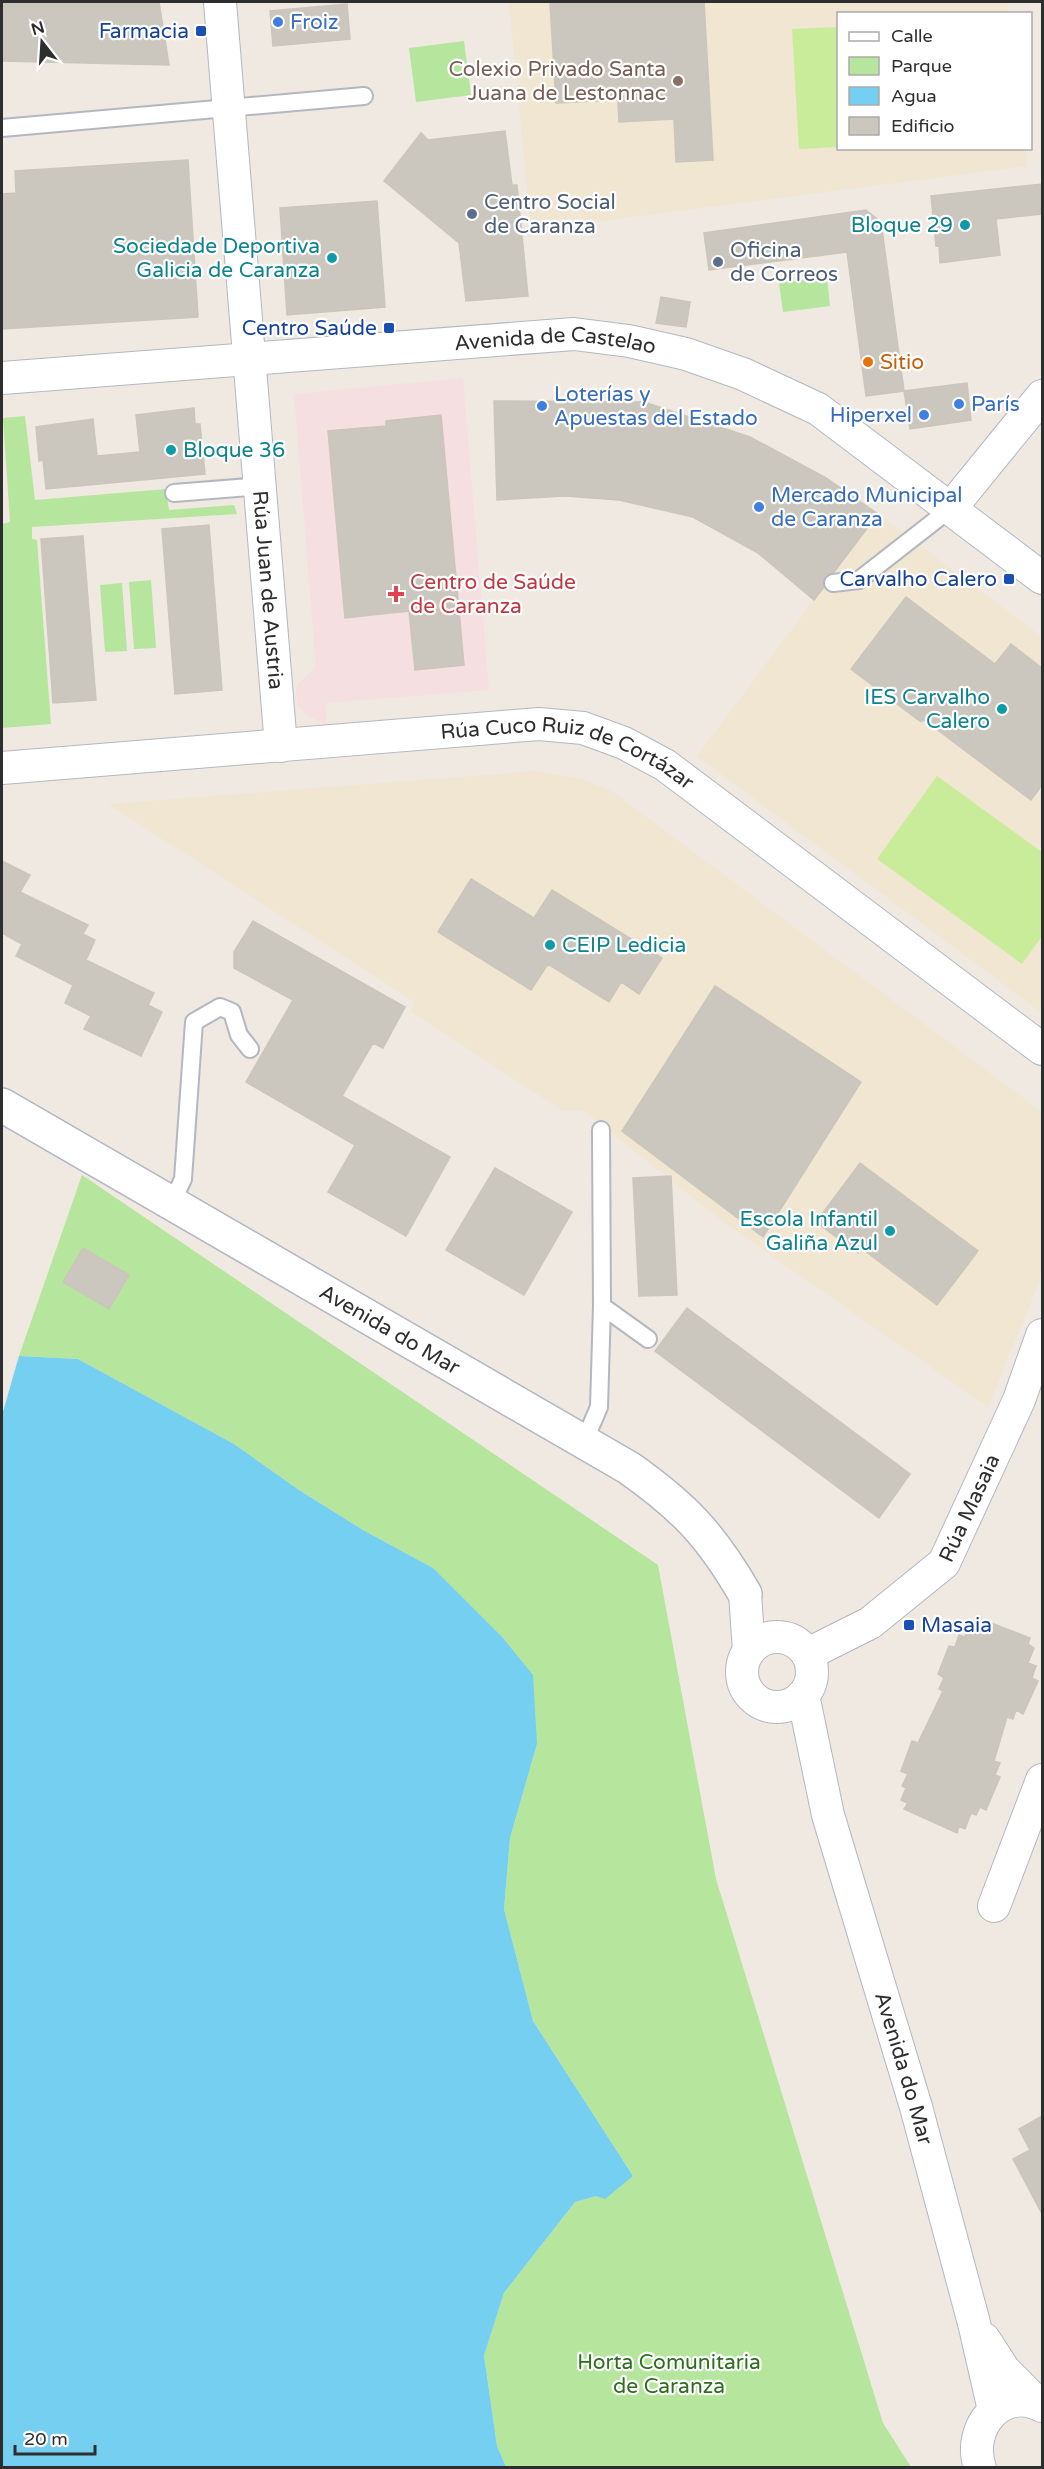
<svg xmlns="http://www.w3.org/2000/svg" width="1044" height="2469" viewBox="0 0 1044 2469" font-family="'Varela Round',sans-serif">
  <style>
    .education { fill: #f0e6d1 }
    .medical { fill: #f5dfe0 }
    .green { fill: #b6e59e }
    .pitch { fill: #c9ec9a }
    .water { fill: #75cff0 }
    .building { fill: #cbc7bf; stroke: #cbc5ba; stroke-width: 1.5 }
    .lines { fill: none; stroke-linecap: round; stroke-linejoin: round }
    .lane-casing { stroke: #b4b7c1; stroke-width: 20 }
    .street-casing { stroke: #b4b7c1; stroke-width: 34 }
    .secondary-casing { stroke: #b4b7c1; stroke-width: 36 }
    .lane { stroke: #fff; stroke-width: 16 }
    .street { stroke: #fff; stroke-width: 32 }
    .secondary { stroke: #fff; stroke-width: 33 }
    .shop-dot { fill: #3f7fe0; stroke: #fff; stroke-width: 2 }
    .transit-dot { fill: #1a4fb4; stroke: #fff; stroke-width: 2 }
    .education-dot { fill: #8d6e63; stroke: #fff; stroke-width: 2 }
    .service-dot { fill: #5c6f8a; stroke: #fff; stroke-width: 2 }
    .culture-dot { fill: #0f9aa8; stroke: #fff; stroke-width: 2 }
    .food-dot { fill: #e8710a; stroke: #fff; stroke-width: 2 }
    .health-dot { fill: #e0444e; stroke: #fff; stroke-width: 2 }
    .labels { text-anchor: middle; stroke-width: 4.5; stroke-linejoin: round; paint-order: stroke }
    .shop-label { font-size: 21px; fill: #366cbe; stroke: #fff; text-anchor: start }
    .transit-label { font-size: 21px; fill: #164399; stroke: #fff; text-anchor: end }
    .education-label { font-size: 21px; fill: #785e54; stroke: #fff; text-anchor: end }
    .service-label { font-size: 21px; fill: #4e5e75; stroke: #fff; text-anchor: start }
    .culture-label { font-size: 21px; fill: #0d838f; stroke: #fff; text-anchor: end }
    .street-label { font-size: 21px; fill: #2e2e2e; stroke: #fff }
    .food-label { font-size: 21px; fill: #c56008; stroke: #fff; text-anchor: start }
    .health-label { font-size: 21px; fill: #be3a42; stroke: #fff; text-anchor: start }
    .park-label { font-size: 21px; fill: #2c6e1b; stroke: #fff }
  </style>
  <rect width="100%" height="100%" fill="#efe9e1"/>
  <!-- education -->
  <path class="education" d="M 509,2 L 1007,2 L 1009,13 L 838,14 L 838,148 L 1025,149 L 1027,166 L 531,230 Z
    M 878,514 L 1042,637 L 1042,1013 L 697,756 Z
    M 538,771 L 582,779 L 613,792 L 1042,1112 L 1042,1275 L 988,1407 L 722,1221 L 583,1110 L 563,1111 L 410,1011 L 415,1002 L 108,804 Z"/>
  <!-- medical -->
  <path class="medical" d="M 463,378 L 489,690 L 325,703 L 327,725 L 308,716 L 298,706 L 296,692 L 298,684 L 316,667 L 294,394 Z"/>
  <!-- green -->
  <path class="green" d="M 464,41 L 471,95 L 416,102 L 409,48 Z
    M 827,277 L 830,306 L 783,312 L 779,283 Z
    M 25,416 L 35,500 L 166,489 L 169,510 L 234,505 L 237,514 L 32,527 L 32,539 L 37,540 L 51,724 L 2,728 L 2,524 L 10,522 L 3,418 Z
    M 151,580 L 156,648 L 134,649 L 129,582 Z
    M 122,583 L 127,651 L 105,652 L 100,585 Z
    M 82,1175 L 658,1565 L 716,1879 L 883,2423 L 911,2467 L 506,2467 L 497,2446 L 484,2354 L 504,2293 L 575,2202 L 596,2196 L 633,2176 L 533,2021 L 504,1909 L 510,1838 L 537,1744 L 433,1568 L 363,1530 L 299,1490 L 234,1444 L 78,1359 L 19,1356 Z"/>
  <!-- pitch -->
  <path class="pitch" d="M 838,27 L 838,147 L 799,149 L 792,29 Z
    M 937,776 L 1042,852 L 1042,936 L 1022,964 L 877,859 Z"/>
  <!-- water -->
  <path class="water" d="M 19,1356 L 78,1359 L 234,1444 L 299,1490 L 363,1530 L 433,1568 L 503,1638 L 533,1675 L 537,1744 L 510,1838 L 504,1909 L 533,2021 L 633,2176 L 605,2199 L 596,2196 L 575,2202 L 504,2293 L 484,2355 L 497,2446 L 506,2467 L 2,2467 L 2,1415 Z"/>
  <!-- building -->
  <path class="building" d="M 2,2 L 159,2 L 169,65 L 2,61 Z
    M 550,2 L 704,2 L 713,160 L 676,162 L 674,119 L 619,122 L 618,100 L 556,103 Z
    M 347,4 L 350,39 L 273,46 L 270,11 Z
    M 505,131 L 512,185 L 517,185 L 528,296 L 466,301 L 459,243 L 384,181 L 421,133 L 428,140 Z
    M 188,160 L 198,317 L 2,329 L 2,194 L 16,193 L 15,171 Z
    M 1042,184 L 1042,214 L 996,219 L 1000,255 L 940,263 L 939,245 L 936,246 L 931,196 Z
    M 377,201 L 385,307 L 287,315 L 280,208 Z
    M 866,210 L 881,222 L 904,391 L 866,396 L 847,252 L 709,270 L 704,233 Z
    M 661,297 L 690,302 L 686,327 L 656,323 Z
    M 967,383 L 971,420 L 910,429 L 904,391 Z
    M 494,401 L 644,402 L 750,437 L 826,478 L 878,514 L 834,572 L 827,574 L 824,578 L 824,587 L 814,600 L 758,553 L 693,517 L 619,500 L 565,496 L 497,500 Z
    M 194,408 L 195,424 L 200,424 L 205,474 L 46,489 L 43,460 L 39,461 L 36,427 L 93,419 L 97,456 L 140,452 L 136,415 Z
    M 441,415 L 464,665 L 415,670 L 409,611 L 345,618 L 328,431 L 386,426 L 386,421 Z
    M 209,525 L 222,690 L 175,694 L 162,529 Z
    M 83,536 L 96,700 L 53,703 L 41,539 Z
    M 906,597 L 995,664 L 1011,644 L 1042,668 L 1042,785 L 1031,800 L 923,719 L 921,722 L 851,669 Z
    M 2,861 L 30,875 L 20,892 L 88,925 L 83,934 L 95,940 L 86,960 L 154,993 L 148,1005 L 162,1012 L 141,1056 L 84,1029 L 91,1016 L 65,1003 L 73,985 L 16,956 L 22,944 L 2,933 Z
    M 471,879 L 534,918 L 552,890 L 662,958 L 639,994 L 621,982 L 609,1002 L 548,964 L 531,990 L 438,932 Z
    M 253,921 L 405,1007 L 383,1048 L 373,1043 L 342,1096 L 450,1157 L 406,1236 L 328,1192 L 355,1145 L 246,1082 L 293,1000 L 234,968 L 234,952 Z
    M 715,986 L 861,1082 L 763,1237 L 622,1131 Z
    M 860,1163 L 978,1251 L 937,1305 L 861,1248 L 858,1253 L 816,1222 Z
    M 495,1168 L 572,1212 L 524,1295 L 446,1250 Z
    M 671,1176 L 677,1295 L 639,1296 L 633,1178 Z
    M 83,1248 L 129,1275 L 109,1309 L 63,1282 Z
    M 687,1308 L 910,1474 L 879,1518 L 655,1351 Z
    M 978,1618 L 1030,1638 L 1028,1644 L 1034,1648 L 1028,1663 L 1036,1666 L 1032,1678 L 1038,1681 L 1023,1714 L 1016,1710 L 1013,1719 L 1007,1717 L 994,1761 L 1000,1763 L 995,1775 L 1000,1777 L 986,1810 L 980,1807 L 976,1815 L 971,1813 L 965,1829 L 959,1826 L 957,1833 L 904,1809 L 908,1803 L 901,1800 L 906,1788 L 902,1786 L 908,1774 L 901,1771 L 912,1741 L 918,1743 L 943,1691 L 939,1689 L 944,1678 L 938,1674 L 949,1646 L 955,1647 L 959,1635 L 965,1637 L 970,1621 L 975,1624 Z
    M 1042,2116 L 1042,2214 L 1013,2159 L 1030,2150 L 1019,2129 Z"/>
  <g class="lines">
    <!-- lane casing -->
    <g class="lane-casing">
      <path id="lane" d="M 2,128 L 364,96
        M 174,493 L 261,486
        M 833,583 L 859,580 L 950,509
        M 172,1203 L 183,1179 L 194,1022 L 220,1007 L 232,1012 L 239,1035 L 250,1049
        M 602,1306 L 648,1339
        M 584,1442 L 599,1407 L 602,1306 L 601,1130"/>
    </g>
    <!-- street casing -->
    <g class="street-casing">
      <g id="street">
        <path id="s1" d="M 220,2 L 281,746"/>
        <path id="s2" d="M 2,378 L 574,334 L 629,341 L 686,354 L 743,374 L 818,409 L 1042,578"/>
        <path d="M 950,509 L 1042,396"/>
        <path id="s3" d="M 2,768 L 539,724 L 583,728 L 624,743 L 665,765 L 1042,1049"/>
        <path d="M 745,1594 L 749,1651"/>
        <circle cx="777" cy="1672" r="35"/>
        <path id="s4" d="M 808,1654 L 870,1623 L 944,1563 L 1019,1400 L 1042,1335"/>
        <path id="s5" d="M 803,1695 L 828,1815 L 916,2107 L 974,2323 L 994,2410"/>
        <path d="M 994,1906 L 1042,1780"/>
        <path d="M 984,2339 L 1004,2370 L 1038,2404"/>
        <path d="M 980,2468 C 966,2428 1002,2385 1042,2406"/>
      </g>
    </g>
    <!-- secondary casing -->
    <g class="secondary-casing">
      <g id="secondary">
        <path id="s6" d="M 2,1105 L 629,1468 C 684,1507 711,1535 745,1594"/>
      </g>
    </g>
    <!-- lane -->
    <use href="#lane" class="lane"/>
    <!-- street -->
    <use href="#street" class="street"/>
    <!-- secondary -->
    <use href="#secondary" class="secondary"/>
  </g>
  <!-- markers -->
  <g class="shop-dot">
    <circle cx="278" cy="22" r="6"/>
    <circle cx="959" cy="404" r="6"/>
    <circle cx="542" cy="406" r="6"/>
    <circle cx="924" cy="415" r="6"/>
    <circle cx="759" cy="507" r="6"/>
  </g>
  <g class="transit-dot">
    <rect x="195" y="25" width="12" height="12" rx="3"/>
    <rect x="383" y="322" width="12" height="12" rx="3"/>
    <rect x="1003" y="573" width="12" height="12" rx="3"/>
    <rect x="903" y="1619" width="12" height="12" rx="3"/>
  </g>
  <circle class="education-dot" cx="678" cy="81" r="6"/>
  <g class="service-dot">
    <circle cx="472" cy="214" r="6"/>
    <circle cx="718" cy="262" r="6"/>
  </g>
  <g class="culture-dot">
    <circle cx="965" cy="225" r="6"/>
    <circle cx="332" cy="258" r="6"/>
    <circle cx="171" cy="450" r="6"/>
    <circle cx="1002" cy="709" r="6"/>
    <circle cx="550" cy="945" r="6"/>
    <circle cx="890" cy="1231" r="6"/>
  </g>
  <circle class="food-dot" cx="868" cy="362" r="6"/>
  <path class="health-dot" d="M393 585h6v6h6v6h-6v6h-6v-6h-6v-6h6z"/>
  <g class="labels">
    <!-- shop labels -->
    <g class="shop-label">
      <text x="290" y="29">Froiz</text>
      <text x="554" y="401">Loterías y<tspan x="554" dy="24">Apuestas del Estado</tspan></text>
      <text x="971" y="411">París</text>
      <text x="912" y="422" text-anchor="end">Hiperxel</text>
      <text x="771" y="502">Mercado Municipal<tspan x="771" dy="24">de Caranza</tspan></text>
    </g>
    <!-- transit labels -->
    <g class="transit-label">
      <text x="189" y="38">Farmacia</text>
      <text x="377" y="335">Centro Saúde</text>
      <text x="997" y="586">Carvalho Calero</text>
      <text x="921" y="1632" text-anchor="start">Masaia</text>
    </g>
    <!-- education labels -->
    <g class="education-label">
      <text x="666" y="76">Colexio Privado Santa<tspan x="666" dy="24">Juana de Lestonnac</tspan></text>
    </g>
    <!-- service labels -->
    <g class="service-label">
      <text x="484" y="209">Centro Social<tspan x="484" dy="24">de Caranza</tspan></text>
      <text x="730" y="257">Oficina<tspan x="730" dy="24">de Correos</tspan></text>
    </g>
    <!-- culture labels -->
    <g class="culture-label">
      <text x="953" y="232">Bloque 29</text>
      <text x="320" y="253">Sociedade Deportiva<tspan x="320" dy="24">Galicia de Caranza</tspan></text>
      <text x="183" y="457" text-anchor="start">Bloque 36</text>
      <text x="990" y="704">IES Carvalho<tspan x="990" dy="24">Calero</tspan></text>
      <text x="562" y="952" text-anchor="start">CEIP Ledicia</text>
      <text x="878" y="1226">Escola Infantil<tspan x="878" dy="24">Galiña Azul</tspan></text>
    </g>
    <!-- street labels -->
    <g class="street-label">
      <text dy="7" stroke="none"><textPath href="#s2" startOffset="555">Avenida de Castelao</textPath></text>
      <text dy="7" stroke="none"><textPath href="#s1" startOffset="590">Rúa Juan de Austria</textPath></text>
      <text dy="7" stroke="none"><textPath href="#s3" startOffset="573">Rúa Cuco Ruiz de Cortázar</textPath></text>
      <text dy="7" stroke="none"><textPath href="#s6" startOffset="448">Avenida do Mar</textPath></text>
      <text dy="7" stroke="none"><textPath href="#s4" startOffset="225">Rúa Masaia</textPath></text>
      <text dy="7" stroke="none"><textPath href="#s5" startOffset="387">Avenida do Mar</textPath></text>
    </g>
    <!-- food labels -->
    <g class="food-label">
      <text x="880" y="369">Sitio</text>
    </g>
    <!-- health labels -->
    <g class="health-label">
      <text x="410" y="589">Centro de Saúde<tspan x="410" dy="24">de Caranza</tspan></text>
    </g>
    <!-- park labels -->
    <g class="park-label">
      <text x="669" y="2369">Horta Comunitaria<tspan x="669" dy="24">de Caranza</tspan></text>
    </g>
  </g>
  <!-- border -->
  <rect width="1044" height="2469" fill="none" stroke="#2e2e2e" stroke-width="6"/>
  <!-- legend -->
  <rect x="837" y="12" width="195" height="138" fill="#ffffff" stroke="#ababab" stroke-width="1.5"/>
  <rect x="849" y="32" width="30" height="9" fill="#ffffff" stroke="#ababab" stroke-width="1.5"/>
  <text x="891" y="42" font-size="18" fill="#2e2e2e">Calle</text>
  <rect x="849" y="57" width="30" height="18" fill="#b6e59e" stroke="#ababab" stroke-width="1.5"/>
  <text x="891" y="72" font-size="18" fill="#2e2e2e">Parque</text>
  <rect x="849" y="87" width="30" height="18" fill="#75cff0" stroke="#ababab" stroke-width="1.5"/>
  <text x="891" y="102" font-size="18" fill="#2e2e2e">Agua</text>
  <rect x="849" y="117" width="30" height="18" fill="#cbc7bf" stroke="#ababab" stroke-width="1.5"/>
  <text x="891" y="132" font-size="18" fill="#2e2e2e">Edificio</text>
  <!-- north arrow -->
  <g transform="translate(42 42) rotate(343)" stroke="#ffffff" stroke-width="4.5" paint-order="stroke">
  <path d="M0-4.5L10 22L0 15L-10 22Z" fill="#2e2e2e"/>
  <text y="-9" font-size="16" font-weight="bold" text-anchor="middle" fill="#2e2e2e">N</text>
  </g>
  <!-- scale -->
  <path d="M15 2445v9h80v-9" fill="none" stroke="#2e2e2e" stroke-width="3"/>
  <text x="24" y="2445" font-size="18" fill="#2e2e2e" stroke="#ffffff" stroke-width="4.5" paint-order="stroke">20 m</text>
</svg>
